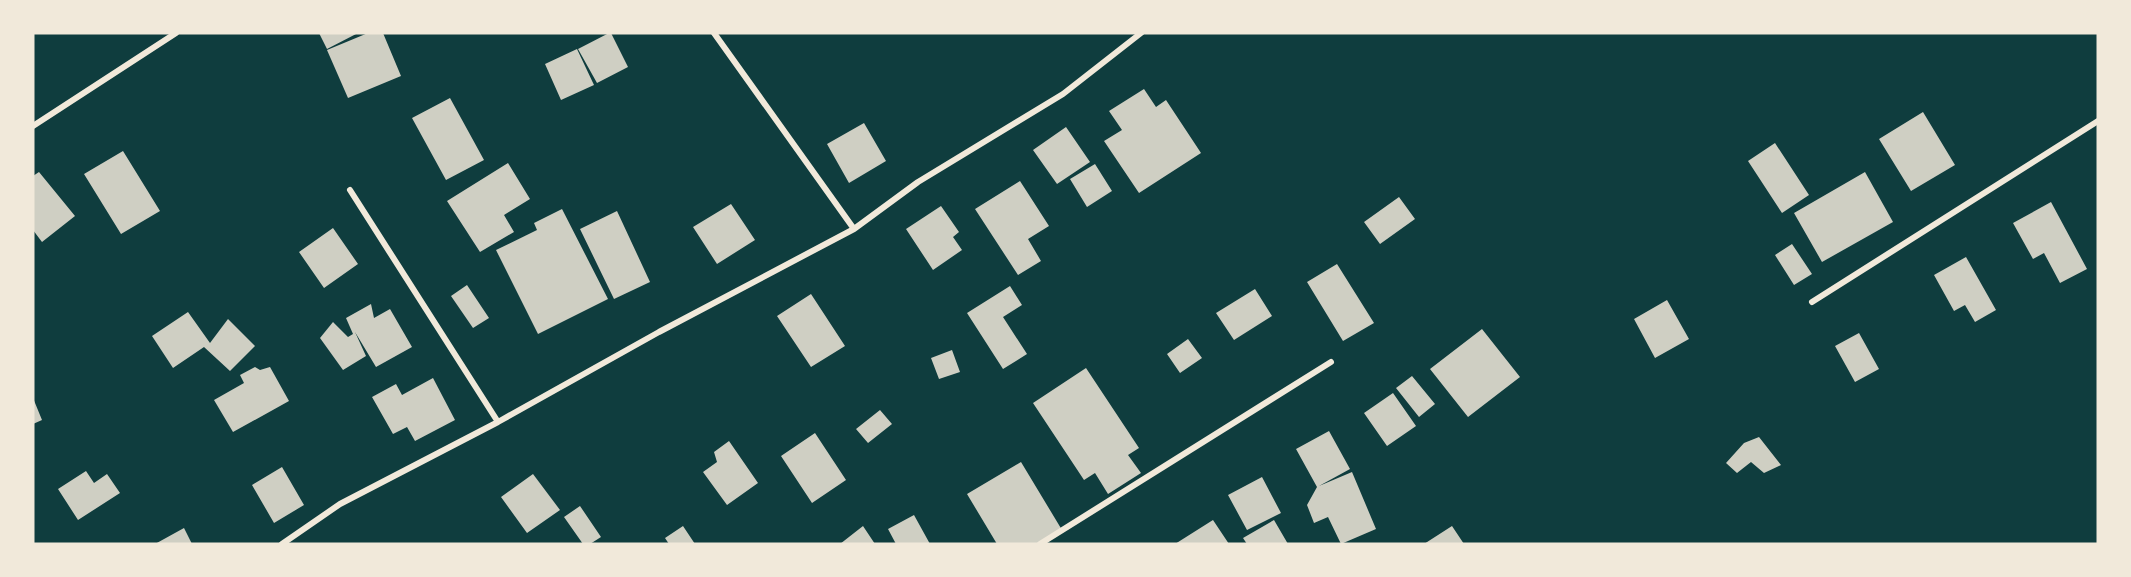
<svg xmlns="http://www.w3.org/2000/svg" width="2131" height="577" viewBox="0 0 2131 577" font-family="'Source Serif 4',serif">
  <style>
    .building { fill: #cfcfc3 }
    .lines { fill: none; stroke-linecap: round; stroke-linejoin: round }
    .minor { stroke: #f1e9da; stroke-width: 6 }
  </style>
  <rect width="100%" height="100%" fill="#0f3d3e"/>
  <!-- building -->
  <path class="building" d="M 319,33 L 358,33 L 327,49 Z
    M 368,33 L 383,33 L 401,76 L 348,98 L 327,50 Z
    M 609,33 L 611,33 L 628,67 L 597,83 L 578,49 Z
    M 577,49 L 594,85 L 561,100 L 545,64 Z
    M 1144,89 L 1156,107 L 1166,100 L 1201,153 L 1139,193 L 1104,141 L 1122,130 L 1109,111 Z
    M 450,98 L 484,160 L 446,180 L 412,118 Z
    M 1923,112 L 1955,165 L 1911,191 L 1879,139 Z
    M 864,123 L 886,161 L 849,183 L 827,144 Z
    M 1066,127 L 1090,162 L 1057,184 L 1033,150 Z
    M 1775,143 L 1809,195 L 1782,213 L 1748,161 Z
    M 123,151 L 160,211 L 121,234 L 84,174 Z
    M 508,163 L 530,199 L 504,215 L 514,232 L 480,252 L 447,201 Z
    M 1095,164 L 1112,191 L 1087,207 L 1070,179 Z
    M 39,172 L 75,216 L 42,242 L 33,230 L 33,176 Z
    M 1865,172 L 1893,222 L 1822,262 L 1794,213 Z
    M 1020,181 L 1049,226 L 1028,239 L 1041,261 L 1018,275 L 975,209 Z
    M 1399,197 L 1415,219 L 1380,244 L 1364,222 Z
    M 2051,202 L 2087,269 L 2060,283 L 2044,253 L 2033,259 L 2013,223 Z
    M 731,204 L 755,240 L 717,264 L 693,227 Z
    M 941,206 L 959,232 L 953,237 L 962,250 L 933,270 L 906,229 Z
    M 562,209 L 608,299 L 538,334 L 496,250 L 537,230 L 534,223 Z
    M 617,211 L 650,282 L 614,299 L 580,229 Z
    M 333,228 L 358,264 L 324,288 L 299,252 Z
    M 1792,244 L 1812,274 L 1794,285 L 1775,255 Z
    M 1966,257 L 1996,310 L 1975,322 L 1965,305 L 1954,311 L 1934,275 Z
    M 1337,264 L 1374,323 L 1343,341 L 1307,282 Z
    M 467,285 L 489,318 L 473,328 L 451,296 Z
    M 1010,286 L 1022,305 L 1003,317 L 1027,354 L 1003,369 L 967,313 Z
    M 1255,289 L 1272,316 L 1234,340 L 1216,313 Z
    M 811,294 L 845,346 L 811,367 L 777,316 Z
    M 1667,300 L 1689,339 L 1655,358 L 1634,319 Z
    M 371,304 L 374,318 L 390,309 L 412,347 L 376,367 L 355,332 L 366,356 L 343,370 L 320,338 L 333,322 L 348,337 L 353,334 L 346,318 Z
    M 188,312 L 210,343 L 228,319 L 255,346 L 230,371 L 204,347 L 173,368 L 152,336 Z
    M 1482,329 L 1520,377 L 1468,417 L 1430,369 Z
    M 1859,333 L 1879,369 L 1855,382 L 1835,346 Z
    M 1188,339 L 1202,358 L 1180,373 L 1167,354 Z
    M 952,350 L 960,372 L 939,379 L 931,358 Z
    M 255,367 L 260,370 L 270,367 L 289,401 L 233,432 L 214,400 L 244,383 L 240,375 Z
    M 1086,368 L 1139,448 L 1128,455 L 1141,473 L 1108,494 L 1095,473 L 1084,480 L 1033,403 Z
    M 1412,376 L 1435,404 L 1419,417 L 1396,388 Z
    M 433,378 L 455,420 L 415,441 L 407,427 L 393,434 L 372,397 L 396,384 L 402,395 Z
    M 1393,393 L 1416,426 L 1387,446 L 1364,413 Z
    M 33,398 L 42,420 L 33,424 Z
    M 880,410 L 892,424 L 868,443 L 856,429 Z
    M 1329,431 L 1350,469 L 1319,486 L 1352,472 L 1376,529 L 1341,544 L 1328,517 L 1314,523 L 1307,505 L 1317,487 L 1296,449 Z
    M 815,433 L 846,480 L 812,503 L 781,456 Z
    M 1759,437 L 1781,465 L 1764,473 L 1751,462 L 1737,473 L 1726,463 L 1744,443 Z
    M 729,441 L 758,483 L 727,505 L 703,472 L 717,462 L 714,452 Z
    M 1021,462 L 1062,530 L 1038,544 L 997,544 L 967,494 Z
    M 282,467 L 304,505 L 274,523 L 252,485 Z
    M 86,471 L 94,483 L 107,474 L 120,493 L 78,520 L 58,489 Z
    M 533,474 L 560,510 L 527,533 L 501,497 Z
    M 1262,477 L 1281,513 L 1247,530 L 1228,495 Z
    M 580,506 L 601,537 L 590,544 L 583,544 L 564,517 Z
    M 914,515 L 930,544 L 896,544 L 888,529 Z
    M 1213,520 L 1229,544 L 1175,544 Z
    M 1274,520 L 1288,544 L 1247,544 L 1243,538 Z
    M 683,526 L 695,544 L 669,544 L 665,538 Z
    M 863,526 L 875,544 L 840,544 Z
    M 1452,526 L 1464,544 L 1424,544 Z
    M 184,528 L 192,544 L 155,544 Z"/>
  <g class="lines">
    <!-- minor -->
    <path class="minor" d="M 714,33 L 854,229
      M 33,126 L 176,33
      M 350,190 L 498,422
      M 1812,302 L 2098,121
      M 282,544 L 340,504 L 498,422 L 659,332 L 854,229 L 918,182 L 1063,94 L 1141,33
      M 1040,544 L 1331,362"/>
  </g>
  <!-- border -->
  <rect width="2131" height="577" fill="none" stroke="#f1e9da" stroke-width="69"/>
</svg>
